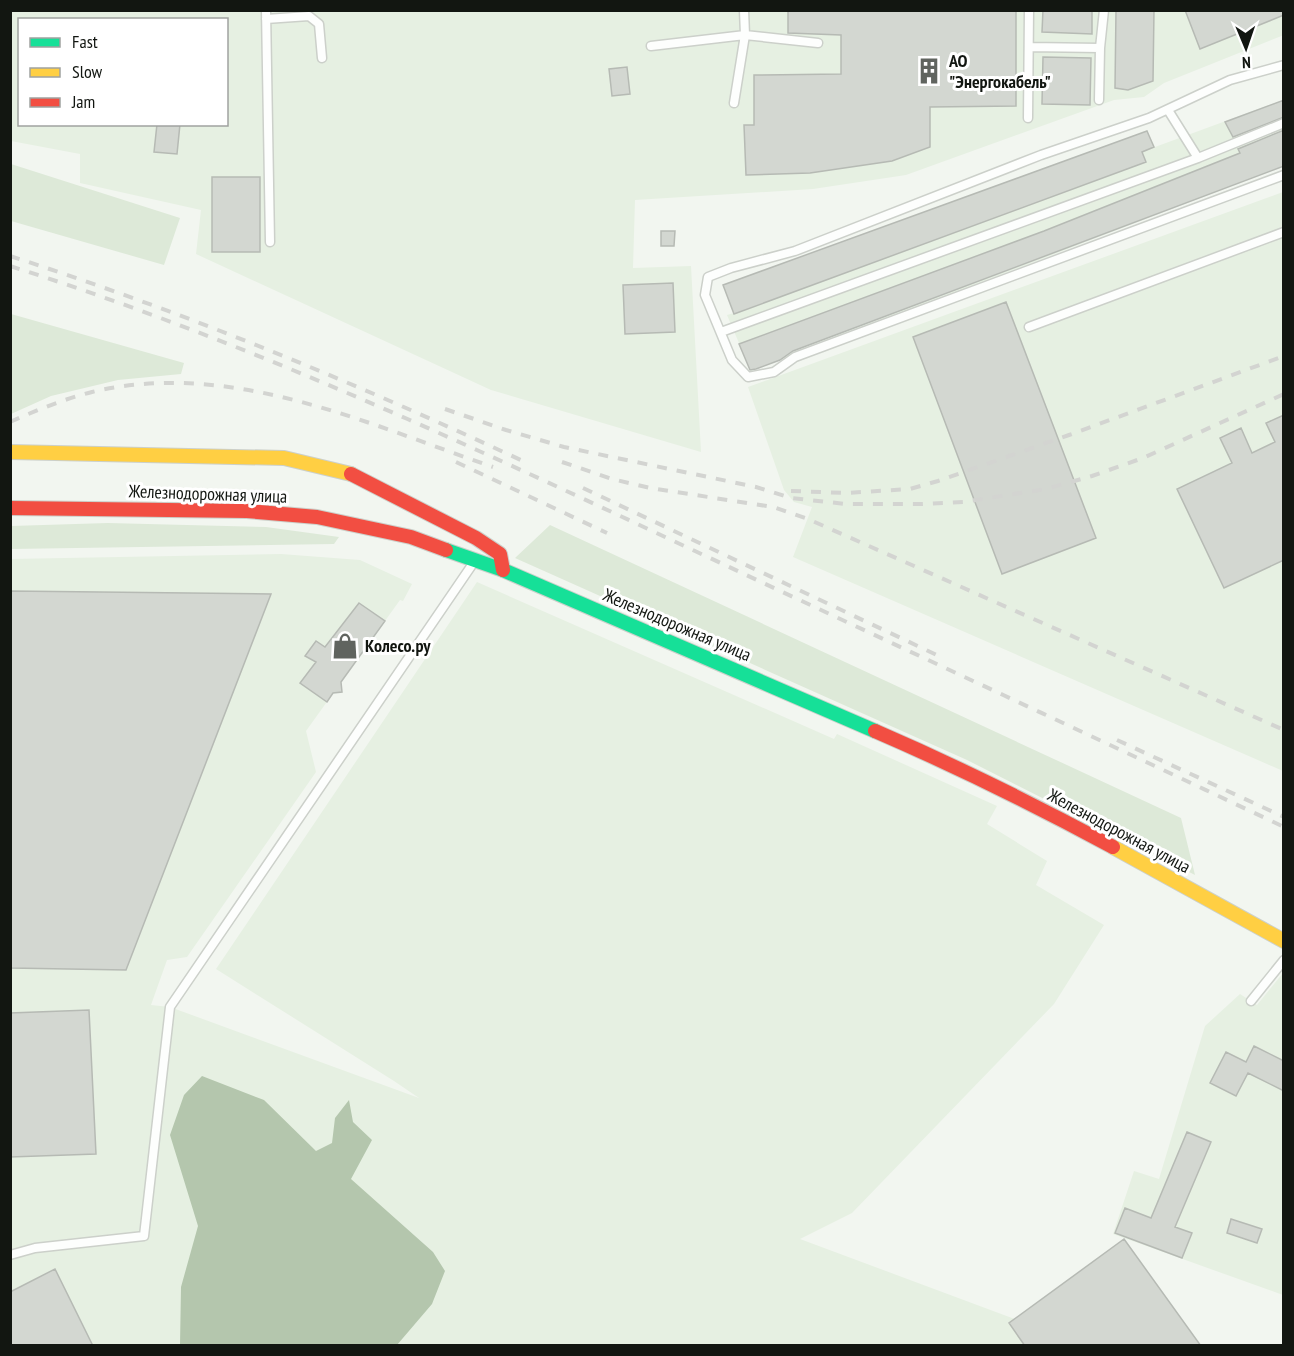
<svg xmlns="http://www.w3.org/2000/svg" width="1294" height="1356" viewBox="0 0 1294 1356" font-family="'PT Sans Narrow',sans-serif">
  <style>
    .built { fill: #e6f0e2; fill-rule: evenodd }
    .green { fill: #dde9d8 }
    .water { fill: #b4c6ad }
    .building { fill: #d3d7d1; stroke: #b6bab4; stroke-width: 1.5 }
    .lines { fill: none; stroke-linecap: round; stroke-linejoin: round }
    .lane-casing { stroke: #ccd0ca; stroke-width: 11 }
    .fast-casing { stroke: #ccd0ca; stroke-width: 16 }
    .slow-casing { stroke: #ccd0ca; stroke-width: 16 }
    .jam-casing { stroke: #ccd0ca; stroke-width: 16 }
    .lane { stroke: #fdfefd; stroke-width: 8 }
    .fast { stroke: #16e098; stroke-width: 14 }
    .slow { stroke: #ffcf43; stroke-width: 14 }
    .jam { stroke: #f24e42; stroke-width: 14 }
    .rail { stroke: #d3d4d1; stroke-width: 4; stroke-dasharray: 10 10; stroke-linecap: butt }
    .labels { text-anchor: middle; stroke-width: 6; stroke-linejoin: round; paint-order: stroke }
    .poi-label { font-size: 18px; font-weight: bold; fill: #121611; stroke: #fff; text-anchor: start }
    .street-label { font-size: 18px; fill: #121611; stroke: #fff }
  </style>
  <rect width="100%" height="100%" fill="#f2f6f0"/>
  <!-- built -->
  <path class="built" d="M 1283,10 L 1284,35 L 1164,83 L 1144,97 L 1114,100 L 906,175 L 813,189 L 635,200 L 633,268 L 691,266 L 701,452 L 491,390 L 196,254 L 201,210 L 80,183 L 80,154 L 11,141 L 10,11 ZM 20,20 L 226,20 L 226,124 L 20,124 Z
    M 1283,100 L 1283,166 L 751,371 L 727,315 L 734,313 L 723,285 L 1147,131 L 1155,147 Z
    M 1283,192 L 1283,771 L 793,557 L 812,507 L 794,502 L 784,490 L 748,387 Z
    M 281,554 L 360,560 L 412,584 L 403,601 L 400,600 L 306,731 L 316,772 L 187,957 L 167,960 L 151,1005 L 170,1007 L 419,1098 L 394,1081 L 216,969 L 477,582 L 834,739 L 837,734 L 997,806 L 987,824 L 1047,861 L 1036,885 L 1104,925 L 1054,1004 L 852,1213 L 800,1239 L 1055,1334 L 1071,1345 L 11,1345 L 10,559 Z
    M 1283,973 L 1283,1295 L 1113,1234 L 1134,1171 L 1159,1179 L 1205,1026 L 1240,994 L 1257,1005 Z"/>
  <!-- green -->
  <path class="green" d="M 11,164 L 180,218 L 164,265 L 11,221 Z
    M 11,314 L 184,363 L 181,374 L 118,380 L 51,396 L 11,414 Z
    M 108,523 L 266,527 L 339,537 L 334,544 L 11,549 L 11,526 Z
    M 550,525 L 1181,818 L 1195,875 L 967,760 L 515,558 Z"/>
  <!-- water -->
  <path class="water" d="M 202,1076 L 264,1100 L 316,1151 L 332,1143 L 335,1118 L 349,1100 L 353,1122 L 372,1140 L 351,1179 L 433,1252 L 445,1271 L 432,1304 L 397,1345 L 180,1345 L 181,1287 L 198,1226 L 170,1135 L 184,1095 Z"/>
  <!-- building -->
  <path class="building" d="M 788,10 L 1016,10 L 1016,106 L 930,107 L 930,147 L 892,161 L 810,173 L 746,175 L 744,125 L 754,125 L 754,75 L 841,74 L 841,35 L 788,33 Z
    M 1043,10 L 1092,10 L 1092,34 L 1042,32 Z
    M 1116,10 L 1154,10 L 1153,81 L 1128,90 L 1115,88 Z
    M 1185,10 L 1284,10 L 1284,15 L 1200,49 Z
    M 1043,57 L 1091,58 L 1090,105 L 1042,104 Z
    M 627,67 L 630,94 L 612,96 L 609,69 Z
    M 1284,100 L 1284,117 L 1233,137 L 1225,122 Z
    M 157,124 L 180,124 L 177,154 L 154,152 Z
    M 1284,130 L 1284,166 L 793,351 L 780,360 L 756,369 L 750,370 L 739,344 L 1044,231 L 1240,153 L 1238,149 Z
    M 1147,131 L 1154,147 L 1142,152 L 1146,162 L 734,314 L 723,285 Z
    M 212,177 L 260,177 L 260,252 L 212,252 Z
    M 661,231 L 675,231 L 674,246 L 661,246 Z
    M 673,283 L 675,332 L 625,334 L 623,285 Z
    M 1006,302 L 1096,538 L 1002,574 L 913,337 Z
    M 1284,415 L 1284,560 L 1224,588 L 1177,489 L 1232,463 L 1220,438 L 1241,428 L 1252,453 L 1275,442 L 1266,423 Z
    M 10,591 L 271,594 L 126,970 L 10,968 Z
    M 359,603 L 385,621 L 341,682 L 342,692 L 333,693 L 327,702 L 300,683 L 316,662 L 305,656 L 316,641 L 325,647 Z
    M 89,1010 L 96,1154 L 10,1157 L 10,1013 Z
    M 1254,1046 L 1284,1061 L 1284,1091 L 1248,1073 L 1236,1096 L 1210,1083 L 1226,1052 L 1246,1062 Z
    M 1187,1132 L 1211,1142 L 1175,1227 L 1192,1233 L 1182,1258 L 1115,1233 L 1125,1208 L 1151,1218 Z
    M 1231,1219 L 1262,1229 L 1257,1243 L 1227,1233 Z
    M 1124,1239 L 1201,1346 L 1025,1346 L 1009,1323 Z
    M 55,1269 L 93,1346 L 10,1346 L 10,1292 Z"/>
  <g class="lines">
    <!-- lane casing -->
    <g class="lane-casing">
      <path id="lane" d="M 266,10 L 270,242
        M 266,19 L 309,16 L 319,24 L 322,58
        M 651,46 L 745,35 L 818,43
        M 1029,47 L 1100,48
        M 1284,65 L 1230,80 L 1149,118 L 1041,155 L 795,251 L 731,268 L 708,277 L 705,295 L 732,360 L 748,377 L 774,372 L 795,357 L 1284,175
        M 1099,100 L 1100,48 L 1104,10
        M 734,103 L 745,35 L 744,10
        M 1168,110 L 1198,158
        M 1028,118 L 1029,10
        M 1029,327 L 1284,232
        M 721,332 L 1198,158 L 1284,123
        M 1251,1001 L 1284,960
        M 10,1255 L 35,1248 L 144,1236 L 170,1007 L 474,562"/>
    </g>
    <!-- fast casing -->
    <g class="fast-casing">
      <path id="fast" d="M 446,550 L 503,570 L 875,731"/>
    </g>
    <!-- slow casing -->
    <g class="slow-casing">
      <path id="slow" d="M 10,452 L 284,458 L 351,474
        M 1113,847 L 1284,941"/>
    </g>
    <!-- jam casing -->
    <g class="jam-casing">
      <path id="jam" d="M 351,474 L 476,538 L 500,554 L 503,570
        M 10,508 L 247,511 L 317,517 L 411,537 L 446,550
        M 875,731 C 956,766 1035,805 1113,847"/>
    </g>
    <!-- lane -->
    <use href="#lane" class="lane"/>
    <!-- fast -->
    <use href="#fast" class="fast"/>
    <!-- slow -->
    <use href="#slow" class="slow"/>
    <!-- jam -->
    <use href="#jam" class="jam"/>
    <!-- rail -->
    <path class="rail" d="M 10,256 C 187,313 358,384 525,462
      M 10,266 C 247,341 471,446 695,551 C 891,643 1088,734 1284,827
      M 445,409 L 506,430 L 564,447 L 756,487 L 791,498 L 846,504 L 922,504 L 963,502 L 1046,489 L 1092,476 L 1143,458 L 1284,394
      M 10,422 C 37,410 64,399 92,392 C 230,359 365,423 493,467
      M 456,462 L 607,533
      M 562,462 L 612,479 L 650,488 L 773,507 L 808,519 L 1284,730
      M 583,488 L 941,657
      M 791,491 L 845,493 L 910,489 L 938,481 L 1069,435 L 1284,356
      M 1117,740 L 1284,817"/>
  </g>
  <!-- icons -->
  <defs>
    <g id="building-bare" transform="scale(2.07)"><path d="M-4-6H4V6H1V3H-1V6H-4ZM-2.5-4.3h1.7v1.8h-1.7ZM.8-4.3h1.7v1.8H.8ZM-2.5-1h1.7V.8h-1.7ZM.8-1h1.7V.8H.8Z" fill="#60645f" stroke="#fff" stroke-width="2.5" paint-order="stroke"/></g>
    <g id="shop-bare" transform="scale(2.07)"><path d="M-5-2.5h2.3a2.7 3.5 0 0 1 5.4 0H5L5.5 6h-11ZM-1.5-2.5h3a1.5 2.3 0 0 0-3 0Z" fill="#60645f" stroke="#fff" stroke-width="2.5" paint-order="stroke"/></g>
  </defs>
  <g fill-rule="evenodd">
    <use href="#building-bare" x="929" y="71"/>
    <use href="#shop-bare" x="345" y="646"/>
  </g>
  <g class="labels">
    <!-- poi labels -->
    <g class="poi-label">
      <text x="949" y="67">АО<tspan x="949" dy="21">"Энергокабель"</tspan></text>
      <text x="365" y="652">Колесо.ру</text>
    </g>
    <!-- street labels -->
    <g class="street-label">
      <text transform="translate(208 494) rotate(2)" y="6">Железнодорожная улица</text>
      <text transform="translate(677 625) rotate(23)" y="6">Железнодорожная улица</text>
      <text transform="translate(1119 831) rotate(28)" y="6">Железнодорожная улица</text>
    </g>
  </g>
  <!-- border -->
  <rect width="1294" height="1356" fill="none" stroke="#121611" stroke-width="24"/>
  <!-- legend -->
  <rect x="18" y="18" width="210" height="108" fill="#ffffff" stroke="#a0a2a0" stroke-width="1.5"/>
  <rect x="30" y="38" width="30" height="9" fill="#16e098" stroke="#a0a2a0" stroke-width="1.5"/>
  <text x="72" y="48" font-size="18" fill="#121611">Fast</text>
  <rect x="30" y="68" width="30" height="9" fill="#ffcf43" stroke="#a0a2a0" stroke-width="1.5"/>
  <text x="72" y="78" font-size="18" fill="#121611">Slow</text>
  <rect x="30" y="98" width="30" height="9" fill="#f24e42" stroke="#a0a2a0" stroke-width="1.5"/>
  <text x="72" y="108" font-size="18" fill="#121611">Jam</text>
  <!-- north arrow -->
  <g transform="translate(1246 48) rotate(178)" stroke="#ffffff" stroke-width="4.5" paint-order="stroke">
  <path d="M0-4.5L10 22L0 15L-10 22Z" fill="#121611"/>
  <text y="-9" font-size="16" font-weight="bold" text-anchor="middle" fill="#121611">N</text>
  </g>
</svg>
